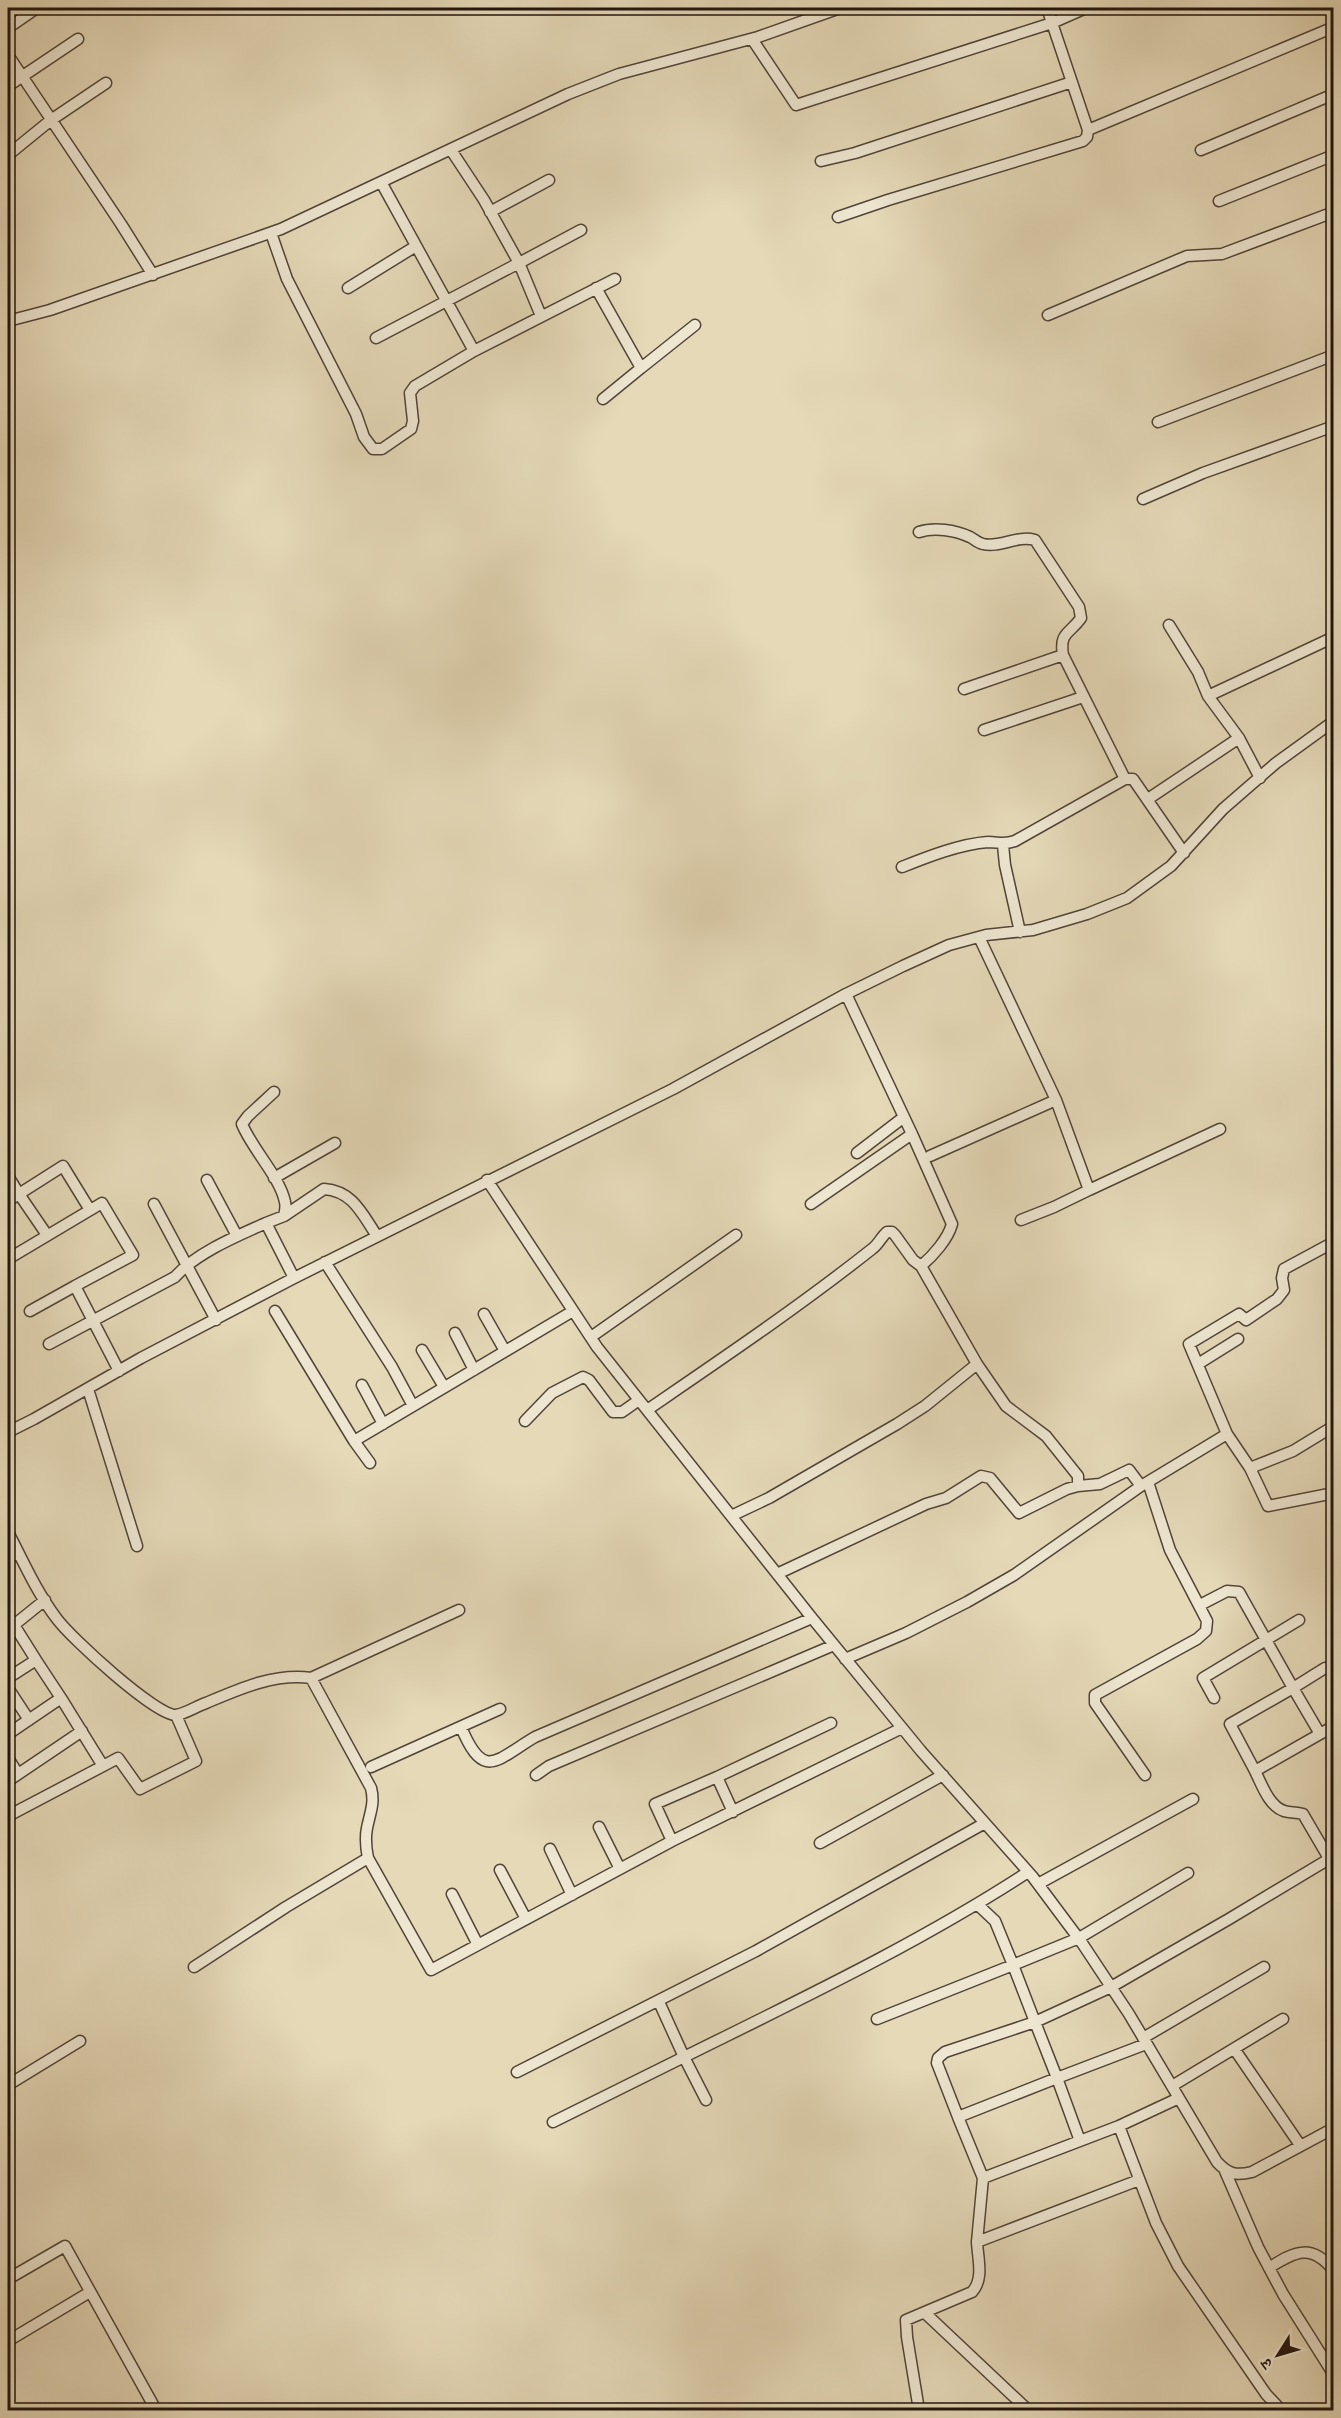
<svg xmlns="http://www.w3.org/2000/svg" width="1341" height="2418" viewBox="0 0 1341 2418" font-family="'Old Standard TT','Noto Serif Devanagari',serif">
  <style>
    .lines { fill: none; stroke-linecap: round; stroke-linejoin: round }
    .street-casing { stroke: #514538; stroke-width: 13 }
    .street { stroke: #eee6d1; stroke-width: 10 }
  </style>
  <rect width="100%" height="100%" fill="#e5d9b8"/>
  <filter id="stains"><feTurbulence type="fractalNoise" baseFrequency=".00333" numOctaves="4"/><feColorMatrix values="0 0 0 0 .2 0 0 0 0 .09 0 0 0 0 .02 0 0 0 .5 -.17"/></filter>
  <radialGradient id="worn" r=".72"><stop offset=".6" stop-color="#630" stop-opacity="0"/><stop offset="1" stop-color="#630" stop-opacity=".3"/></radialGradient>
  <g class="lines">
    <!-- street casing -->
    <g class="street-casing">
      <path id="street" d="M 8,28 L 37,8
        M 752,39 L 796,105 L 1052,23 L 1086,8
        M 8,55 L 121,224 L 153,275
        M 8,86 L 78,39
        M 1088,130 L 1334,27
        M 1201,150 L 1334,94
        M 8,155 L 51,120 L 106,83
        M 821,161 L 855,153 L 1072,82
        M 381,182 L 474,351 L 615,279
        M 1219,201 L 1334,155
        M 490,212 L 549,180
        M 838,217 L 888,200 L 1083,141 L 1087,137 L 1088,130 L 1047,8
        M 271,233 L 287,279 L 356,414 L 364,437 L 373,449 L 382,449 L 411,429 L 413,421 L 410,393 L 415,386 L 474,351
        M 348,288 L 416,246
        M 596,288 L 641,368 L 695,325
        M 1048,315 L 1187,256 L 1222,254 L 1334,212
        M 541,316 L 519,263 L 581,230
        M 8,321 L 50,310 L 281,229 L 568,94 L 619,74 L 758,37 L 840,8
        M 376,338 L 519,263 L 484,200 L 451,150
        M 603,399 L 641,368
        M 1158,422 L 1334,355
        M 1143,499 L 1203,473 L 1334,426
        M 919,532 C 934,527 955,530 970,537 C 974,539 978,543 983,544 C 1000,548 1017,535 1035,540 L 1079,607 L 1081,618 C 1070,634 1059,632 1063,655
        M 1169,625 L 1198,672 L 1208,696 L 1239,738 L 1260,778
        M 964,689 L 1063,655 L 1125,779
        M 1208,696 L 1334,637
        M 984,730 L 1083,697
        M 1148,799 L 1239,738
        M 1003,845 L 1005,865 L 1020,932
        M 902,867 C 927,857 960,844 988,842 C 999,842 1003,845 1015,841 L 1125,779 L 1133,779 L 1184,853
        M 979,937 L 1056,1100 L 1089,1190 L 1220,1129
        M 274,1092 L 248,1116 L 242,1124 C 252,1149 280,1177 285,1202 C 286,1206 285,1212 284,1216
        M 857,1153 L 904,1117
        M 930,1156 L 1056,1100
        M 8,1176 L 19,1194 L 8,1201
        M 274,1178 L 335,1143
        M 207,1180 L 237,1236
        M 487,1180 L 597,1347 L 812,1618 L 921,1751 L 1032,1876 L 1082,1943 L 1129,2014 L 1217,2162 C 1228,2174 1236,2176 1252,2172 L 1334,2128
        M 154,1204 L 216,1320
        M 811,1204 L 912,1134
        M 1021,1220 L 1054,1207 L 1089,1190
        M 47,1235 L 19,1194 L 63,1166 L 90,1210
        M 8,1259 L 102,1203 L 133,1255 L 75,1286
        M 325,1262 L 392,1367 L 413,1406
        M 294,1278 L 266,1223 L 284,1216 L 324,1189 C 353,1191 362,1214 377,1236
        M 30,1311 L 75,1286 L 119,1371
        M 275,1311 L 354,1441 L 573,1311
        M 484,1314 L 505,1351
        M 455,1333 L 474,1370
        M 591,1337 L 736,1235
        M 49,1344 L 175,1277 C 196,1253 237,1236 266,1223
        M 422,1350 L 444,1387
        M 977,1364 L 1006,1406 L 1046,1436 L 1078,1476 L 1078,1486 L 1100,1484 L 1129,1470 L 1141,1486
        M 1198,1364 L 1238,1339
        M 362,1385 L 383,1424
        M 88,1389 L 137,1546
        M 647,1410 C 723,1358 800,1306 872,1249 C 879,1244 881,1237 887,1232 L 892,1232 L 895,1235 L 913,1260 L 921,1266
        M 525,1421 L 552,1393 L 583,1377 L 589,1380 L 613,1412 L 622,1412 L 639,1400
        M 1334,1426 L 1293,1451 L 1250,1468 L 1268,1506 L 1334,1493
        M 8,1432 L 34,1419 L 141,1358 L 294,1278 L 673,1089 L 846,994 L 903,966 L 949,945 L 986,935 L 1033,930 L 1087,914 L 1127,898 L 1171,866 L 1223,809 L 1276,763 L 1334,721
        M 1227,1434 L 1250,1468
        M 354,1441 L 370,1463
        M 731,1516 L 769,1498 L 897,1424 L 925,1406 L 977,1364 L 921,1266 C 933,1256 948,1239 952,1224 L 912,1134 L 846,994
        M 8,1532 C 23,1561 37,1593 57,1619 C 71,1638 156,1716 176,1715 C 185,1714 197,1706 206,1703 C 239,1689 274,1673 311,1678 L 459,1610
        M 8,1559 L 18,1552
        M 777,1574 L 926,1504 L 946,1498 L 981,1476 L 990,1478 L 1019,1513 L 1067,1489 L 1078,1486
        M 1200,1605 L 1227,1591 L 1239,1592 L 1293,1688 L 1325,1668
        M 14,1625 L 45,1600
        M 8,1629 L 14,1625 L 36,1660
        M 845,1659 L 906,1633 L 967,1602 L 1014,1575 L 1141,1486 L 1227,1434 L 1189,1344 L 1239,1314 L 1246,1320 L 1277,1299 L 1284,1290 L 1282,1278 L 1284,1269 L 1334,1242
        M 8,1678 L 36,1660 L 61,1698
        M 8,1688 L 29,1720
        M 1214,1698 L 1203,1678 L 1299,1620
        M 1334,1726 L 1255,1771 C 1262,1785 1269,1806 1284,1811 C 1290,1813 1296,1812 1303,1814 L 1334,1867
        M 461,1727 C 484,1782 496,1760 535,1737 L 812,1618
        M 8,1734 L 61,1698 L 103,1766 L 118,1758 L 140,1789 L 196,1761 L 176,1715
        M 8,1758 L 18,1774
        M 371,1767 L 500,1709
        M 1255,1771 L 1230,1724 L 1293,1688 L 1320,1734
        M 536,1775 L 549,1766 L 834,1645
        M 1145,1775 L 1095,1703 L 1095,1695 L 1197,1639 L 1206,1631 L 1207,1621 L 1170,1550 L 1148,1482
        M 717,1777 L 831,1723
        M 8,1781 L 82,1731
        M 8,1816 L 103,1766
        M 599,1827 L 620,1869
        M 672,1841 L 655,1804 L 717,1777 L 733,1812
        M 820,1843 L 943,1775
        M 550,1849 L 572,1895
        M 368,1858 L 431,1970 L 672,1841 L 902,1728
        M 500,1870 L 526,1919
        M 1188,1873 L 1079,1938 L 1013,1965 L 1035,2022 L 1111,1987 L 1229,1919 L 1334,1856
        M 1038,1884 L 1193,1799
        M 452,1894 L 478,1945
        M 1334,1933 L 1334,1941
        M 194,1967 L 286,1907 L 368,1858 C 366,1848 365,1838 367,1828 C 370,1813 375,1803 371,1788 L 311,1678
        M 877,2019 L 1013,1965 L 995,1921 L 977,1904
        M 1143,2038 L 1264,1967
        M 1235,2050 L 1300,2145
        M 517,2072 L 756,1951 L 985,1823
        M 8,2085 L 80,2041
        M 1172,2086 L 1283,2019
        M 1179,2098 L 1119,2126 L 1156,2223 L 1178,2266 L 1266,2394 L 1281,2410
        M 706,2100 L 684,2057 C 799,2000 921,1942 1028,1872
        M 958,2117 L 937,2063 L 938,2058 L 945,2052 L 1035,2022 L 1057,2078 L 1146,2044
        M 553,2122 L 684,2057 L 659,2002
        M 1225,2171 L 1258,2247 L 1283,2294 L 1334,2375
        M 983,2178 L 958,2117 L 1057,2078 L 1080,2141
        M 977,2242 L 983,2178 L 1119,2126
        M 1269,2268 C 1295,2251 1312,2243 1334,2271
        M 8,2279 L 65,2246 L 156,2410
        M 925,2313 L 1028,2410
        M 8,2341 L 90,2292
        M 919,2410 L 907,2337 L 906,2320 L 972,2292 C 984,2279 978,2260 977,2242 L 1139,2180"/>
    </g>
    <!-- street -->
    <use href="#street" class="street"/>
  </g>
  <!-- margin -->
  <rect width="1341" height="2418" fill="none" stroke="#e5d9b8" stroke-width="30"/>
  <rect x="9" y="9" width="1323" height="2400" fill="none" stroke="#20140e" stroke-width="3"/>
  <rect x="15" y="15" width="1311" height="2388" fill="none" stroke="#20140e" stroke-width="1.5"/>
  <!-- north arrow -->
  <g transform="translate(1278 2355) rotate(233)" stroke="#eee6d1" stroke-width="4.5" paint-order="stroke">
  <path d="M0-4.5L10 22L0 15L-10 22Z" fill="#20140e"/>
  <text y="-9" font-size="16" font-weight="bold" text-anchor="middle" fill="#20140e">उ</text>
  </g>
  <rect width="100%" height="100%" filter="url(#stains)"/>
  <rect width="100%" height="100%" fill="url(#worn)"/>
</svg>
